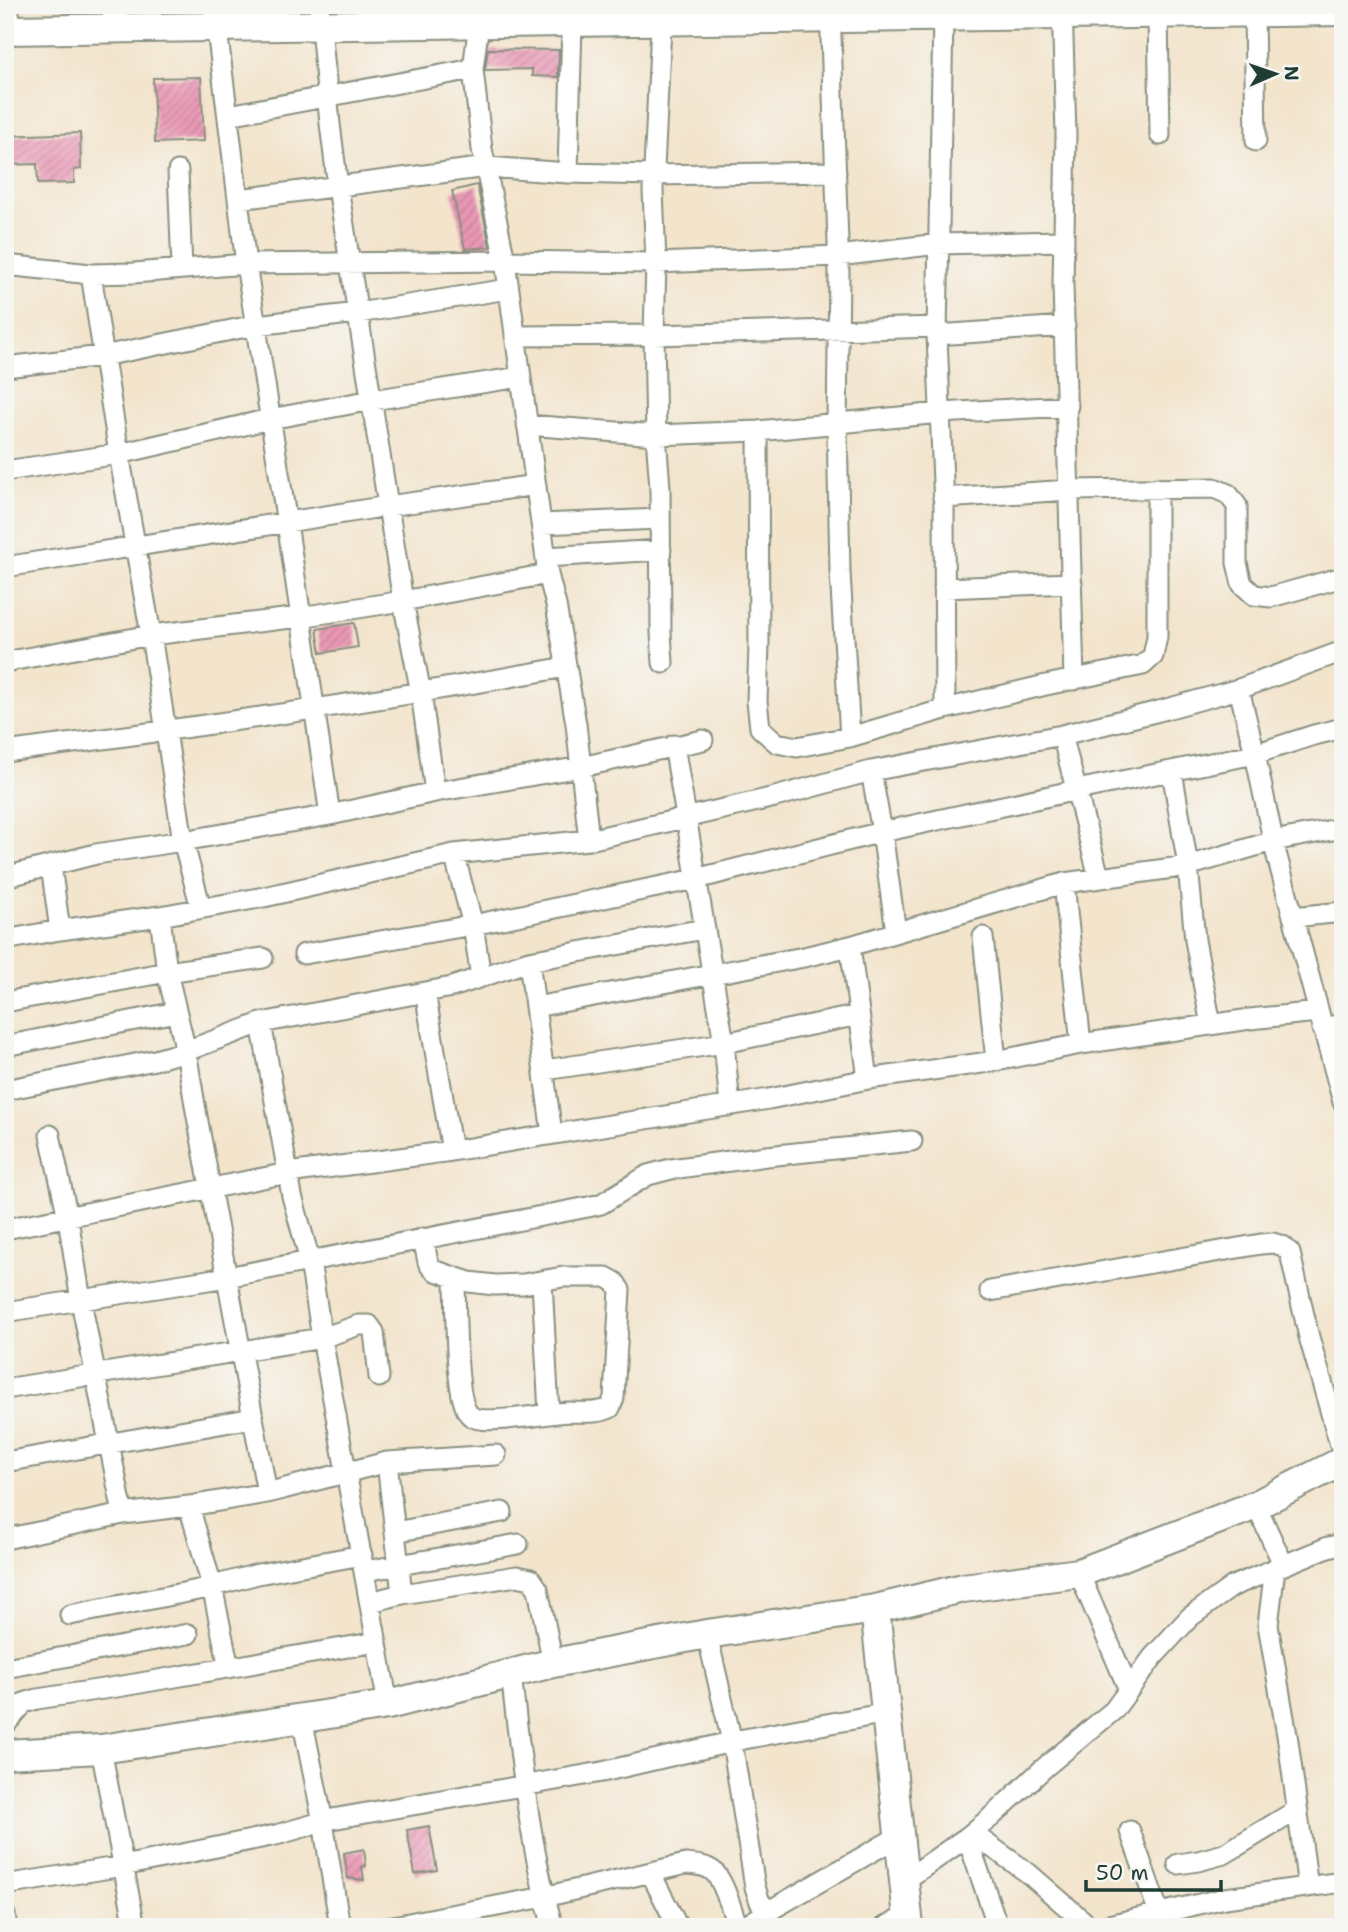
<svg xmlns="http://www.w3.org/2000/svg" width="1348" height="1932" viewBox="0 0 1348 1932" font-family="'Shantell Sans',sans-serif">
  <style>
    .building { fill: url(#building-hatch) }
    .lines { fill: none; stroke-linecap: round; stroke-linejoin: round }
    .street-casing { stroke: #899080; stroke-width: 23 }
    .secondary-casing { stroke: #899080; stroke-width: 32 }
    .street { stroke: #fff; stroke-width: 19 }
    .secondary { stroke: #fff; stroke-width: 28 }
  </style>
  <defs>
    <pattern id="building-hatch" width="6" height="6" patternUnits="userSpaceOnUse" patternTransform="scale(1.75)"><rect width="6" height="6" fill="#eb98b6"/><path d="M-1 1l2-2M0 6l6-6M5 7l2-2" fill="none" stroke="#be7d95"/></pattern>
  </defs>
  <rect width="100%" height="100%" fill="#f6f6f2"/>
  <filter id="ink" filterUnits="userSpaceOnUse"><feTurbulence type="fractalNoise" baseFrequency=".0143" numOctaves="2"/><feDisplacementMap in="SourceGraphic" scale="14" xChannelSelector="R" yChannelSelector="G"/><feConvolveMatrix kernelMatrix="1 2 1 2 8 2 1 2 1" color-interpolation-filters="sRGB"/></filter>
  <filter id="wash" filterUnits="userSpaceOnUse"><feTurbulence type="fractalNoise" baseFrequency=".00686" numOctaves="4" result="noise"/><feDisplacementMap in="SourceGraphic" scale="28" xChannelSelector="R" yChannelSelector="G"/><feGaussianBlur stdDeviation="1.57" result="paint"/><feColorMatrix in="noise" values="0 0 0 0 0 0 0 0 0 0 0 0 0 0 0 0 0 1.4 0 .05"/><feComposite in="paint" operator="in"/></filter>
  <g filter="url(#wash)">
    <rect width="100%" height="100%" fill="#f3e4cc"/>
    <g id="blocks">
      <!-- building -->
      <path class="building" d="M 133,5 L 166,5 L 167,11 L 133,12 Z
        M 488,49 L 559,50 L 558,77 L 532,76 L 532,69 L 485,70 Z
        M 201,77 L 204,141 L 155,143 L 153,78 Z
        M 80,133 L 81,169 L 74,170 L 74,183 L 38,184 L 37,164 L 5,165 L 5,136 Z
        M 477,185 L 490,247 L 465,249 L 452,191 Z
        M 354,623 L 358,647 L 321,653 L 317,629 Z
        M 429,1826 L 437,1870 L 415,1874 L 407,1830 Z
        M 364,1849 L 366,1866 L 362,1867 L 364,1880 L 348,1878 L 344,1853 Z"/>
    </g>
  </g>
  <g filter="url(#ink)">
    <use href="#blocks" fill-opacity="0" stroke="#899080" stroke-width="2"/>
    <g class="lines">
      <!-- street casing -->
      <g class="street-casing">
        <path id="street" d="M 8,5 L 11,30
          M 113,5 L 115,28
          M 214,5 L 246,264 L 289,536 L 330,815
          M 319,5 L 330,124 L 338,187 L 403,601 L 421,693 L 435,792
          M 479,5 L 479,23 L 473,69 L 482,149 L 505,261 L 548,574 L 556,605 L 576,724 L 589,840
          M 662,5 L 653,190 L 656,263 L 654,335 L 656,435 L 660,488 L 661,633 L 663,663
          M 1062,5 L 1066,134 L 1063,284 L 1074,680
          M 830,6 L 839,273 L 837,424 L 840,572 L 850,737
          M 1254,13 L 1256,141
          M 1158,14 L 1160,135
          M 943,17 L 937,335 L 944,507 L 945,709
          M 229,115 L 473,69
          M 178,171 L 182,269
          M 568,173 L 572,22
          M 239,199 L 487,167 L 568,173 L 653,175 L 836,172
          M 5,265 L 91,274 L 134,273 L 246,264 L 505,261 L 656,263 L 838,256 L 938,244 L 1064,241
          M 91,274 L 119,454 L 151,635 L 183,841 L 201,908
          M 937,335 L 1065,326
          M 515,336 L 654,335 L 937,327
          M 5,367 L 103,356 L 256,325 L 358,313 L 508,289
          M 527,425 L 656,435 L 758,431 L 940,413 L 1068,406
          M 758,431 L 759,646 L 757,701 L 760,728 L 777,743 L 797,747 L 850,737 L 945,709 L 1046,685 L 1143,665 L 1153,656 L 1157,637 L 1157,488
          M 5,471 L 119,454 L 270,419 L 372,400 L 521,377
          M 943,498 L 1070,490 L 1214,488 L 1228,494 L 1237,506 L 1237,563 L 1242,584 L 1254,595 L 1271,597 L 1343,577
          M 541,524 L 660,519
          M 546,557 L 661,550
          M 5,567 L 388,506 L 536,485
          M 944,588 L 1072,583
          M 5,662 L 151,635 L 300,617 L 403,601 L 548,574
          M 1239,689 L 1255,754 L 1275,849 L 1343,1102
          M 1062,735 L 1099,877
          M 674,745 L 724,1043 L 730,1106
          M 5,752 C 193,728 379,701 566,667
          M 871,771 L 882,832 L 896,932
          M 1172,771 L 1188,866 L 1195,940 L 1211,1025
          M 454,854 L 473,925 L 481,977
          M 51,866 L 60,930
          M 5,877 L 96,854 L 183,841 L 330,815 L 435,792 L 581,767 L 703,740
          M 1064,883 L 1081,1044
          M 160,916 L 167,972 L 186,1051 L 196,1111 L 267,1493
          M 1293,917 L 1343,912
          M 983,937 L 996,1061
          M 5,940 L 60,930 L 160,916 L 264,897 L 454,854 L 589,840 L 775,797 L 871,771 L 1062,735 L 1159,711 L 1239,689 L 1343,651
          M 304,954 L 473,925 L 696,879 L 882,832 L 1077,790 L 1255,754 L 1314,735 L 1343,728
          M 529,961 L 552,1134
          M 425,992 L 452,1151
          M 5,1002 L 167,972 L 263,958
          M 535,1007 L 804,957 L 850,946
          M 261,1023 L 292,1196 L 310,1261 L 322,1338 L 388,1705
          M 1322,1028 L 1343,1024
          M 5,1046 L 176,1012
          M 545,1070 L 724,1043 L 859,1015
          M 868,1079 L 850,946 L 1064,883 L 1188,866 L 1273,841 L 1343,828
          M 5,1090 L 155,1060 L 186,1051 L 261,1023 L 452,987 L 529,961 L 704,929
          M 50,1135 L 68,1218 L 81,1301 L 123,1514
          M 5,1229 L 288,1173 L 452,1151 L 518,1140 L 769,1099 L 868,1079 L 996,1061 L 1081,1044 L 1250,1019 L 1318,1012
          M 423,1238 L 428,1262 L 431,1267 L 436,1271 L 469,1282 L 495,1285 L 523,1284 L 563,1277 L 606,1277 L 615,1282 L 620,1290 L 614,1398 L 610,1408 C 597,1414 582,1412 568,1412 C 557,1413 546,1414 535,1416 C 522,1417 481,1424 471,1416 C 454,1404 456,1302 455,1278
          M 542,1281 L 549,1414
          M 990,1291 L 1261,1244 L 1273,1243 L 1283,1246 L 1290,1253 L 1309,1337 L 1343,1455
          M 5,1312 L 227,1277 L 588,1207 L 601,1204 L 648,1175 L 671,1169 L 767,1156 L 912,1141
          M 5,1389 L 322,1338 L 359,1325 L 369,1325 L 374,1332 L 379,1377
          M 5,1462 L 253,1418
          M 387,1462 L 402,1594
          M 1256,1505 L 1283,1564
          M 189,1506 L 212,1586 L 229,1668
          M 395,1532 L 502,1512
          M 5,1539 L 123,1514 L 189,1506 L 267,1493 L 387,1462 L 496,1455
          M 1275,1568 L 1268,1625 L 1288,1741 L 1308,1887
          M 365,1571 L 518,1544
          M 1079,1573 L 1129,1690
          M 370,1602 L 402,1594 L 517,1576 L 531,1579 L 538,1589 L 553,1663
          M 70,1615 L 198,1590 L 258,1574 L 362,1555
          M 707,1634 L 732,1742 L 755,1887 L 760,1902 L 769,1911 L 899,1836
          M 5,1668 L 188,1634
          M 511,1674 C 521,1758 529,1845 553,1927
          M 302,1718 L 323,1822 L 340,1927
          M 5,1725 L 24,1703 L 37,1699 L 123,1686 L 377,1642
          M 101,1749 L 135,1927
          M 1130,1831 L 1159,1913
          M 972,1833 L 1028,1873 L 1090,1927
          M 967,1837 L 998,1927
          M 1178,1864 L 1198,1861 L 1224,1854 L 1297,1810
          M 651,1874 L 678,1927
          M 904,1881 L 967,1837 L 990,1818 L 1044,1768 L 1114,1710 L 1153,1657 L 1190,1617 L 1233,1586 L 1328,1547 L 1343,1544
          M 5,1885 L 123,1866 L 276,1835 L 332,1819 L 602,1772 L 744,1739 L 887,1713
          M 5,1915 L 7,1927
          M 388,1927 L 544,1897 L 686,1864 C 696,1865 706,1865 714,1872 C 725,1883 732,1912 738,1927
          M 744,1927 L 769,1911
          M 885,1927 L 908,1915
          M 1100,1927 L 1225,1898 L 1343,1882"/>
      </g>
      <!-- secondary casing -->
      <g class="secondary-casing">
        <path id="secondary" d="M 5,30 L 1343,11
          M 875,1609 L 909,1927
          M 5,1754 L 101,1749 L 388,1705 L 553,1663 L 707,1634 L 875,1609 L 963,1588 L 1079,1573 L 1256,1505 L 1343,1461"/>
      </g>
      <!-- street -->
      <use href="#street" class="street"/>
      <!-- secondary -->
      <use href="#secondary" class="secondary"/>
    </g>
  </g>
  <!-- margin -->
  <rect width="1348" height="1932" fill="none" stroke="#f6f6f2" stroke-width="28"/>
  <!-- north arrow -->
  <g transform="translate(1275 74) rotate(88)" stroke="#f6f6f2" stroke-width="5" paint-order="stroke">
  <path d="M0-5L12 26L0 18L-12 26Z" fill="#1f3d34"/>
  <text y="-10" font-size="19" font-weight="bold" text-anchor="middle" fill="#1f3d34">N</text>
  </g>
  <!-- scale -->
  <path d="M1086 1880v10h135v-10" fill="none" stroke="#1f3d34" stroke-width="3.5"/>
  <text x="1096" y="1880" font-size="21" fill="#1f3d34" stroke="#f6f6f2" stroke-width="5" paint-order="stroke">50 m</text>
</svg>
